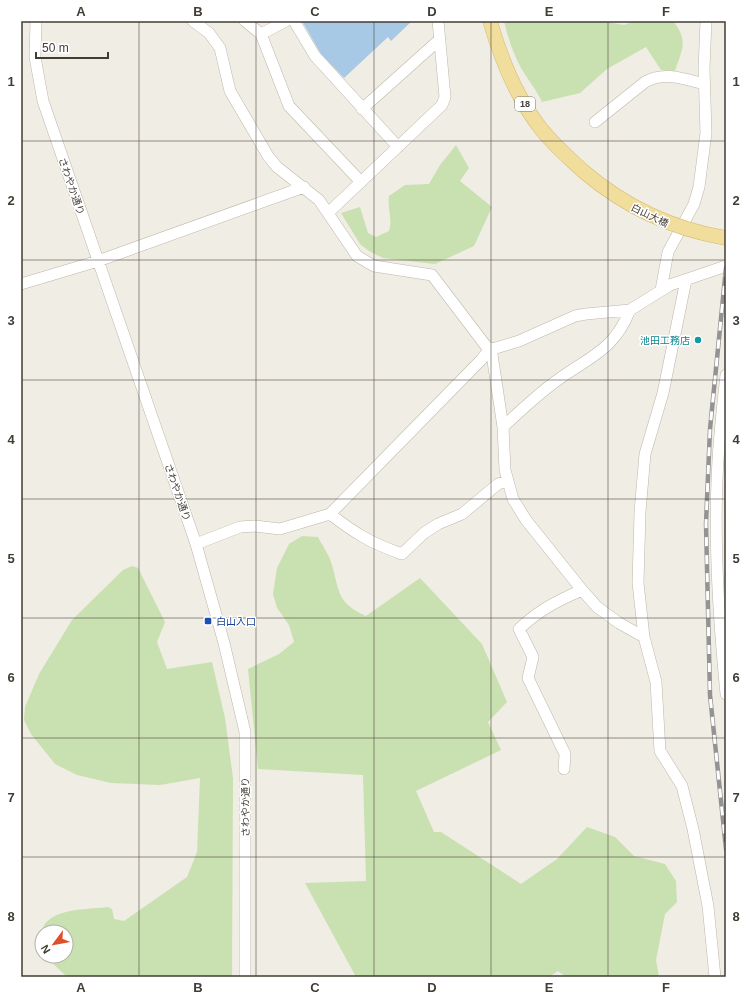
<svg xmlns="http://www.w3.org/2000/svg" width="747" height="998" viewBox="0 0 747 998" font-family="Helvetica,'Noto Sans JP',sans-serif">
  <style>
    .green { fill: #c9e0b1 }
    .water { fill: #a7c9e6 }
    .lines { fill: none; stroke-linecap: round; stroke-linejoin: round }
    .minor-casing { stroke: #bdb7ab; stroke-width: 12 }
    .major-casing { stroke: #d4ba6e; stroke-width: 15 }
    .minor { stroke: #fff; stroke-width: 11 }
    .major { stroke: #f1dd9c; stroke-width: 14 }
    .rail-casing { stroke: #939393; stroke-width: 4.5 }
    .rail { stroke: #fff; stroke-width: 3; stroke-dasharray: 9; stroke-linecap: butt }
    .major-bridge-casing { stroke: #d4ba6e; stroke-width: 15; stroke-linecap: butt }
    .major-bridge { stroke: #f1dd9c; stroke-width: 14 }
    .grid { fill: none; stroke: #413d35; stroke-width: 1; stroke-opacity: 0.55 }
    .culture-dot { fill: #0f9aa8; stroke: #fff; stroke-width: 1.5 }
    .transit-dot { fill: #1a4fb4; stroke: #fff; stroke-width: 1.5 }
    .labels { text-anchor: middle; stroke-width: 3; stroke-linejoin: round; paint-order: stroke }
    .shield { fill: #fff; stroke: #7a7772; stroke-width: 1 }
    .shield-label { font-size: 9px; font-weight: bold; fill: #413d35 }
    .street-label { font-size: 10px; fill: #413d35; stroke: #fff }
    .culture-label { font-size: 10px; fill: #0d838f; stroke: #fff; text-anchor: end }
    .transit-label { font-size: 10px; fill: #164399; stroke: #fff; text-anchor: start }
    .neatline { fill: none; stroke: #413d35; stroke-width: 1.5 }
    .grid-label { font-size: 13px; text-anchor: middle; font-weight: bold; fill: #413d35 }
  </style>
  <rect width="100%" height="100%" fill="#f0ede4"/>
  <!-- green -->
  <path class="green" d="M 504,21 L 602,21 L 624,25 L 634,21 L 673,21 C 689,41 682,49 675,71 L 661,70 L 646,47 L 607,69 L 580,93 L 542,102 C 536,89 528,80 521,68 C 513,53 508,38 504,21 Z
    M 456,145 L 469,168 L 460,181 L 492,207 L 474,246 L 435,264 L 383,258 L 369,251 L 360,244 L 341,213 L 360,207 L 368,233 L 376,237 L 389,231 C 393,218 387,210 389,196 L 405,185 L 429,184 L 440,165 Z
    M 302,536 L 318,537 C 322,545 328,553 331,562 C 340,590 335,602 366,616 L 420,578 L 482,644 L 507,702 L 488,722 L 501,750 L 416,791 L 434,832 L 441,832 L 521,884 L 557,859 L 587,827 L 615,837 L 634,856 L 665,864 L 676,881 L 677,902 L 665,914 L 656,960 L 659,977 L 566,977 L 558,971 L 549,977 L 356,977 L 305,883 L 366,881 L 363,775 L 258,769 L 248,669 L 279,654 L 294,642 L 289,625 L 277,608 L 273,594 L 277,568 L 289,544 Z
    M 132,566 L 138,568 L 165,622 L 157,642 L 167,669 L 212,662 L 225,718 L 233,778 L 232,977 L 67,977 L 45,956 L 66,956 L 66,932 L 42,932 L 42,951 C 39,946 40,942 41,936 C 43,907 86,910 108,907 L 112,909 L 114,919 L 124,921 L 187,877 L 197,852 L 200,778 L 160,785 L 111,783 L 77,775 L 55,764 L 31,734 L 24,720 L 25,707 L 39,674 L 72,620 L 123,570 Z"/>
  <!-- water -->
  <path class="water" d="M 302,21 L 412,21 L 391,41 L 388,37 L 344,78 L 321,54 Z"/>
  <g class="lines">
    <!-- minor casing -->
    <g class="minor-casing">
      <path id="minor" d="M 36,21 L 35,57 L 43,101 L 196,544 L 224,643 L 245,732 L 245,977
        M 193,21 L 209,33 L 220,48 L 230,91 L 268,156 L 277,167 L 319,200 L 357,256 L 374,266 L 432,275 L 489,350 L 519,341 L 575,316 L 586,314 L 630,310 L 670,285 L 726,266
        M 245,21 L 261,34 L 289,106 L 361,182
        M 294,21 L 315,56 L 398,147
        M 261,34 L 286,21
        M 362,109 L 439,40
        M 595,122 L 645,82 C 664,71 684,79 704,84
        M 328,213 L 442,105 L 445,97 L 438,21
        M 686,280 L 663,393 L 645,454 L 640,512 L 638,583 L 644,637 L 656,682 L 660,751 L 682,786 L 693,829 L 708,906 L 715,977
        M 21,284 L 98,261 L 304,187
        M 661,290 L 668,252 L 694,204 L 699,187 L 706,133 L 704,69 L 706,21
        M 491,348 L 503,427 L 505,470 L 513,499 L 526,520 L 582,590 L 597,607 L 619,623 L 644,637
        M 726,375 C 722,410 718,446 717,481 C 714,552 719,623 726,694
        M 503,427 C 521,410 539,393 559,379 C 591,356 614,350 630,310
        M 330,514 C 356,534 371,543 402,554 L 424,533 L 438,524 L 462,514 L 498,484 L 508,481
        M 196,544 L 240,527 L 255,526 L 280,529 L 330,514 L 481,360 L 489,350
        M 564,769 L 565,754 L 528,678 L 533,657 L 519,629 C 539,610 557,601 582,590"/>
    </g>
    <!-- major casing -->
    <g class="major-casing">
      <path id="major" d="M 490,21 C 501,59 517,99 542,130 C 554,145 569,158 583,171"/>
    </g>
    <!-- minor -->
    <use href="#minor" class="minor"/>
    <!-- major -->
    <use href="#major" class="major"/>
    <!-- rail casing -->
    <g class="rail-casing">
      <path id="rail" d="M 726,268 L 710,429 L 706,524 L 710,695 L 726,849"/>
    </g>
    <!-- rail -->
    <use href="#rail" class="rail"/>
    <!-- major-bridge casing -->
    <g class="major-bridge-casing">
      <path id="major-bridge" d="M 583,171 C 625,207 672,229 726,238"/>
    </g>
    <!-- major-bridge -->
    <use href="#major-bridge" class="major-bridge"/>
  </g>
  <!-- grid -->
  <path class="grid" d="M 139,21 L 139,977M 256,21 L 256,977M 374,21 L 374,977M 491,21 L 491,977M 608,21 L 608,977M 21,141 L 726,141M 21,260 L 726,260M 21,380 L 726,380M 21,499 L 726,499M 21,618 L 726,618M 21,738 L 726,738M 21,857 L 726,857"/>
  <!-- markers -->
  <circle class="culture-dot" cx="698" cy="340" r="4"/>
  <rect class="transit-dot" x="204" y="617" width="8" height="8" rx="2"/>
  <g class="labels">
    <!-- shield labels -->
    <rect class="shield" x="515" y="97" width="20" height="14" rx="3"/>
    <g class="shield-label">
      <text x="525" y="107">18</text>
    </g>
    <!-- street labels -->
    <g class="street-label">
      <text transform="translate(72 186) rotate(71)" y="4">さわやか通り</text>
      <text transform="translate(650 215) rotate(26)" y="4">白山大橋</text>
      <text transform="translate(178 492) rotate(71)" y="4">さわやか通り</text>
      <text transform="translate(245 807) rotate(-90)" y="4">さわやか通り</text>
    </g>
    <!-- culture labels -->
    <g class="culture-label">
      <text x="690" y="344">池田工務店</text>
    </g>
    <!-- transit labels -->
    <g class="transit-label">
      <text x="216" y="625">白山入口</text>
    </g>
  </g>
  <!-- border -->
  <rect width="747" height="998" fill="none" stroke="#ffffff" stroke-width="44"/>
  <!-- north arrow -->
  <g transform="translate(54 944) rotate(238)"><circle r="19" fill="#ffffff" stroke="#b3b1ae"/>
  <path d="M0-3L7 15L0 10L-7 15Z" fill="#df4f2c"/>
  <text y="-6" font-size="11" font-weight="bold" text-anchor="middle" fill="#413d35">N</text>
  </g>
  <!-- scale -->
  <path d="M36 52v6h72v-6" fill="none" stroke="#413d35" stroke-width="2"/>
  <text x="42" y="52" font-size="12" fill="#413d35" stroke="#ffffff" stroke-width="3" paint-order="stroke">50 m</text>
  <rect x="22" y="22" width="703" height="954" class="neatline"/>
  <g class="grid-label">
    <text x="81" y="16">A</text>
    <text x="198" y="16">B</text>
    <text x="315" y="16">C</text>
    <text x="432" y="16">D</text>
    <text x="549" y="16">E</text>
    <text x="666" y="16">F</text>
    <text x="11" y="86">1</text>
    <text x="736" y="86">1</text>
    <text x="11" y="205">2</text>
    <text x="736" y="205">2</text>
    <text x="11" y="325">3</text>
    <text x="736" y="325">3</text>
    <text x="11" y="444">4</text>
    <text x="736" y="444">4</text>
    <text x="11" y="563">5</text>
    <text x="736" y="563">5</text>
    <text x="11" y="682">6</text>
    <text x="736" y="682">6</text>
    <text x="11" y="802">7</text>
    <text x="736" y="802">7</text>
    <text x="11" y="921">8</text>
    <text x="736" y="921">8</text>
    <text x="81" y="992">A</text>
    <text x="198" y="992">B</text>
    <text x="315" y="992">C</text>
    <text x="432" y="992">D</text>
    <text x="549" y="992">E</text>
    <text x="666" y="992">F</text>
  </g>
</svg>
